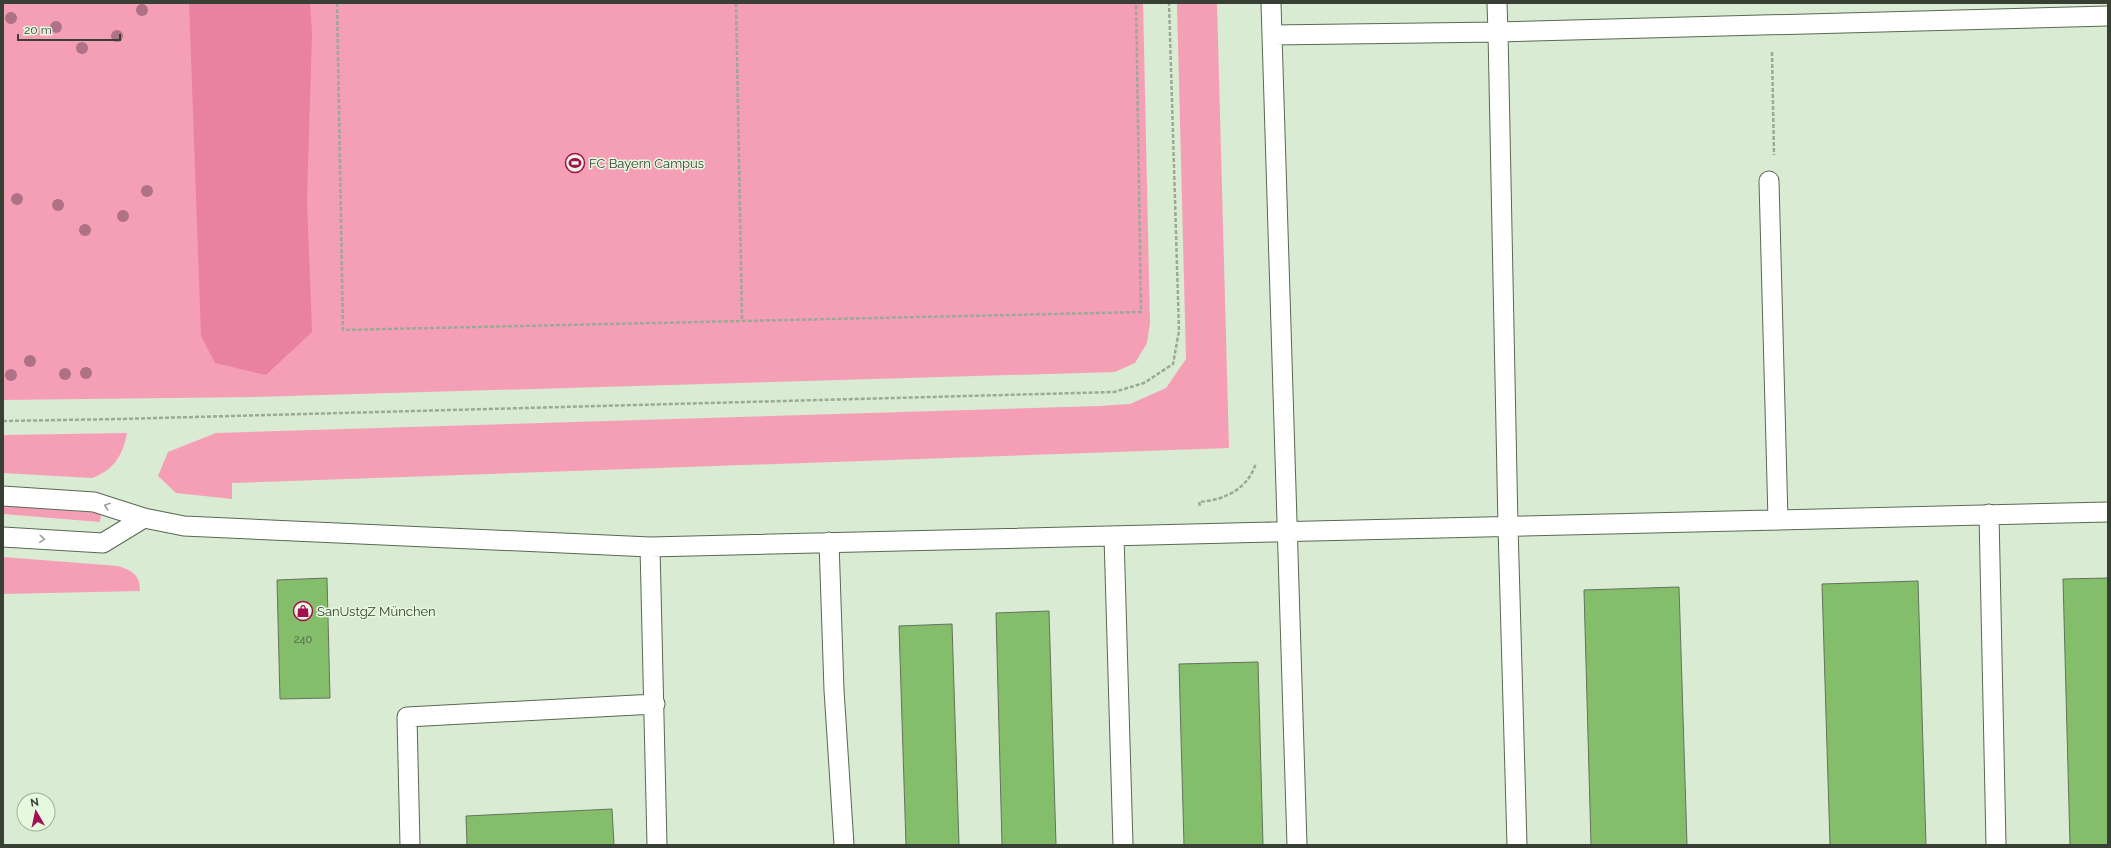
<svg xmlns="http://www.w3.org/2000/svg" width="2111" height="848" viewBox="0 0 2111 848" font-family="Raleway,sans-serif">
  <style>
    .green { fill: #f59fb7 }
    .forest { fill: #e982a1 }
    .building { fill: #84be6a; stroke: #63735d }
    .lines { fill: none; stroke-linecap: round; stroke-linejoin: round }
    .service-casing { stroke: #596952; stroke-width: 21 }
    .path { stroke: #9ba996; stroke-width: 2.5; stroke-dasharray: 4 2; stroke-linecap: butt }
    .service { stroke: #fff; stroke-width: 19 }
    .tree { fill: #ae7185 }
    .oneway { stroke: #9c9f9a }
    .labels { text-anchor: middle; stroke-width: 3; stroke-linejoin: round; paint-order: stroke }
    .number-label { font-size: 11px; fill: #4b5f42 }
    .poi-label { font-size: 13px; fill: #383f35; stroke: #e6f9df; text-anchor: start }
  </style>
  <rect width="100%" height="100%" fill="#d9ebd2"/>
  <!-- green -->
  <path class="green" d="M 3,3 L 1143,3 L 1150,323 L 1147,343 L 1135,363 L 1115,372 L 255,397 L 3,400 Z
    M 1177,3 L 1217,3 L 1229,448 L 232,483 L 232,499 L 176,493 L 158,476 L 168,452 L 216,433 L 1099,406 L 1130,404 L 1166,388 L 1186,359 Z
    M 127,433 C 123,455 114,470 92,478 L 3,473 L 3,435 Z
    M 3,506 L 101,513 L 100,522 L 3,514 Z
    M 3,557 L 118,566 C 133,571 140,575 140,591 L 3,594 Z"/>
  <!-- forest -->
  <path class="forest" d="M 189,3 L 310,3 L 312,33 L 307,200 L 312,332 L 266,375 L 215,363 L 201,336 Z"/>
  <!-- building -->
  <path class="building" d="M 327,578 L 330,698 L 280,699 L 277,580 Z
    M 2108,578 L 2108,845 L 2070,845 L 2063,579 Z
    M 1918,581 L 1926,845 L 1830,845 L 1822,584 Z
    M 1679,587 L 1687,845 L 1591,845 L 1584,590 Z
    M 1049,611 L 1056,845 L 1002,845 L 996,613 Z
    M 952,624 L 959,845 L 906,845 L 899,626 Z
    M 1258,662 L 1263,845 L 1184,845 L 1179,664 Z
    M 612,809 L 614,845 L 467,845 L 466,816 Z"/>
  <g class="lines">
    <!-- service casing -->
    <g class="service-casing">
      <path id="service" d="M 1271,3 L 1297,845
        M 1497,3 L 1498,32 L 2108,16
        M 1272,35 L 1498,32 L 1508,526 L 1517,845
        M 1769,181 L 1778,520
        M 3,496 L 94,502 L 144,518 L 184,526 L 650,547 L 2108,512
        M 1989,514 L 1996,845
        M 1114,536 L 1123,845
        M 3,537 L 103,543 L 144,518
        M 829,542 L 834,690 L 844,845
        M 650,547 L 657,845
        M 410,845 L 407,717 L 655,704"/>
    </g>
    <!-- path -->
    <path class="path" d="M 337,3 L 343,330 L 1141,312 L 1136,3
      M 736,3 L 742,320
      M 1772,52 L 1774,155
      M 3,421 L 120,419 L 1114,392 L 1144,383 L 1173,364 L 1179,331 L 1169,3
      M 1200,506 L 1199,502 C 1225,500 1248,489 1256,463"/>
    <!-- service -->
    <use href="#service" class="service"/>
  </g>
  <!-- trees -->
  <g class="tree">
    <circle cx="142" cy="10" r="6"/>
    <circle cx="11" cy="18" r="6"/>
    <circle cx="56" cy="27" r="6"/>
    <circle cx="117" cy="36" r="6"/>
    <circle cx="82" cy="48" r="6"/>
    <circle cx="147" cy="191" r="6"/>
    <circle cx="17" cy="199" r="6"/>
    <circle cx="58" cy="205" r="6"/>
    <circle cx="123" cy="216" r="6"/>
    <circle cx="85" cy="230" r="6"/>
    <circle cx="30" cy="361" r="6"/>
    <circle cx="86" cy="373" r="6"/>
    <circle cx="65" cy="374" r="6"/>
    <circle cx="11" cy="375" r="6"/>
  </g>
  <!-- one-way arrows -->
  <defs><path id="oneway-chevron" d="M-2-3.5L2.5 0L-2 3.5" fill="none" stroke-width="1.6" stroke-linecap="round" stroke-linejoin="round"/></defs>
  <g class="oneway">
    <use href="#oneway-chevron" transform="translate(107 506) rotate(-162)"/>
    <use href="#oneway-chevron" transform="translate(42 539) rotate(4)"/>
  </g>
  <!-- icons -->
  <defs>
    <g id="stadium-ring" transform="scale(1)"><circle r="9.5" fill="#e6f9df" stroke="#a20f52" stroke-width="1.5"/><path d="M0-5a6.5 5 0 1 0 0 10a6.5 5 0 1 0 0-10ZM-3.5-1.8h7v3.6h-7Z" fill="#a20f52"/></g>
    <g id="shop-ring" transform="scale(1)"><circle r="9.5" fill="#e6f9df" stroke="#a20f52" stroke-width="1.5"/><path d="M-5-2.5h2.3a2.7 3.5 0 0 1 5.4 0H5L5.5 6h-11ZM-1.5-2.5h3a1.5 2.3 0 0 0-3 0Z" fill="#a20f52"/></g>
  </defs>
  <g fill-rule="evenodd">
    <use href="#stadium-ring" x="575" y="163"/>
    <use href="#shop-ring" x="303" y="611"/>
  </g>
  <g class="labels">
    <!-- number labels -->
    <g class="number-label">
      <text x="303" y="643">240</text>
    </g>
    <!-- poi labels -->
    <g class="poi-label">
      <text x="589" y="168">FC Bayern Campus</text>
      <text x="317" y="616">SanUstgZ München</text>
    </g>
  </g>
  <!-- border -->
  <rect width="2111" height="848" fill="none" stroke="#383f35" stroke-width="8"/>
  <!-- north arrow -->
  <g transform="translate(36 812) rotate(351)"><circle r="19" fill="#e6f9df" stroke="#a0af9b"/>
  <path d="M0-3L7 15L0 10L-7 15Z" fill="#a20f52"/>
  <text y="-6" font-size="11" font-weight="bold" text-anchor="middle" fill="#383f35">N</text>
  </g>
  <!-- scale -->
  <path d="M18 34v6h102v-6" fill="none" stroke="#383f35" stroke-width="2"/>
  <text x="24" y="34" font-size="12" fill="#383f35" stroke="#e6f9df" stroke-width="3" paint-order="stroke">20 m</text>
</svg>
